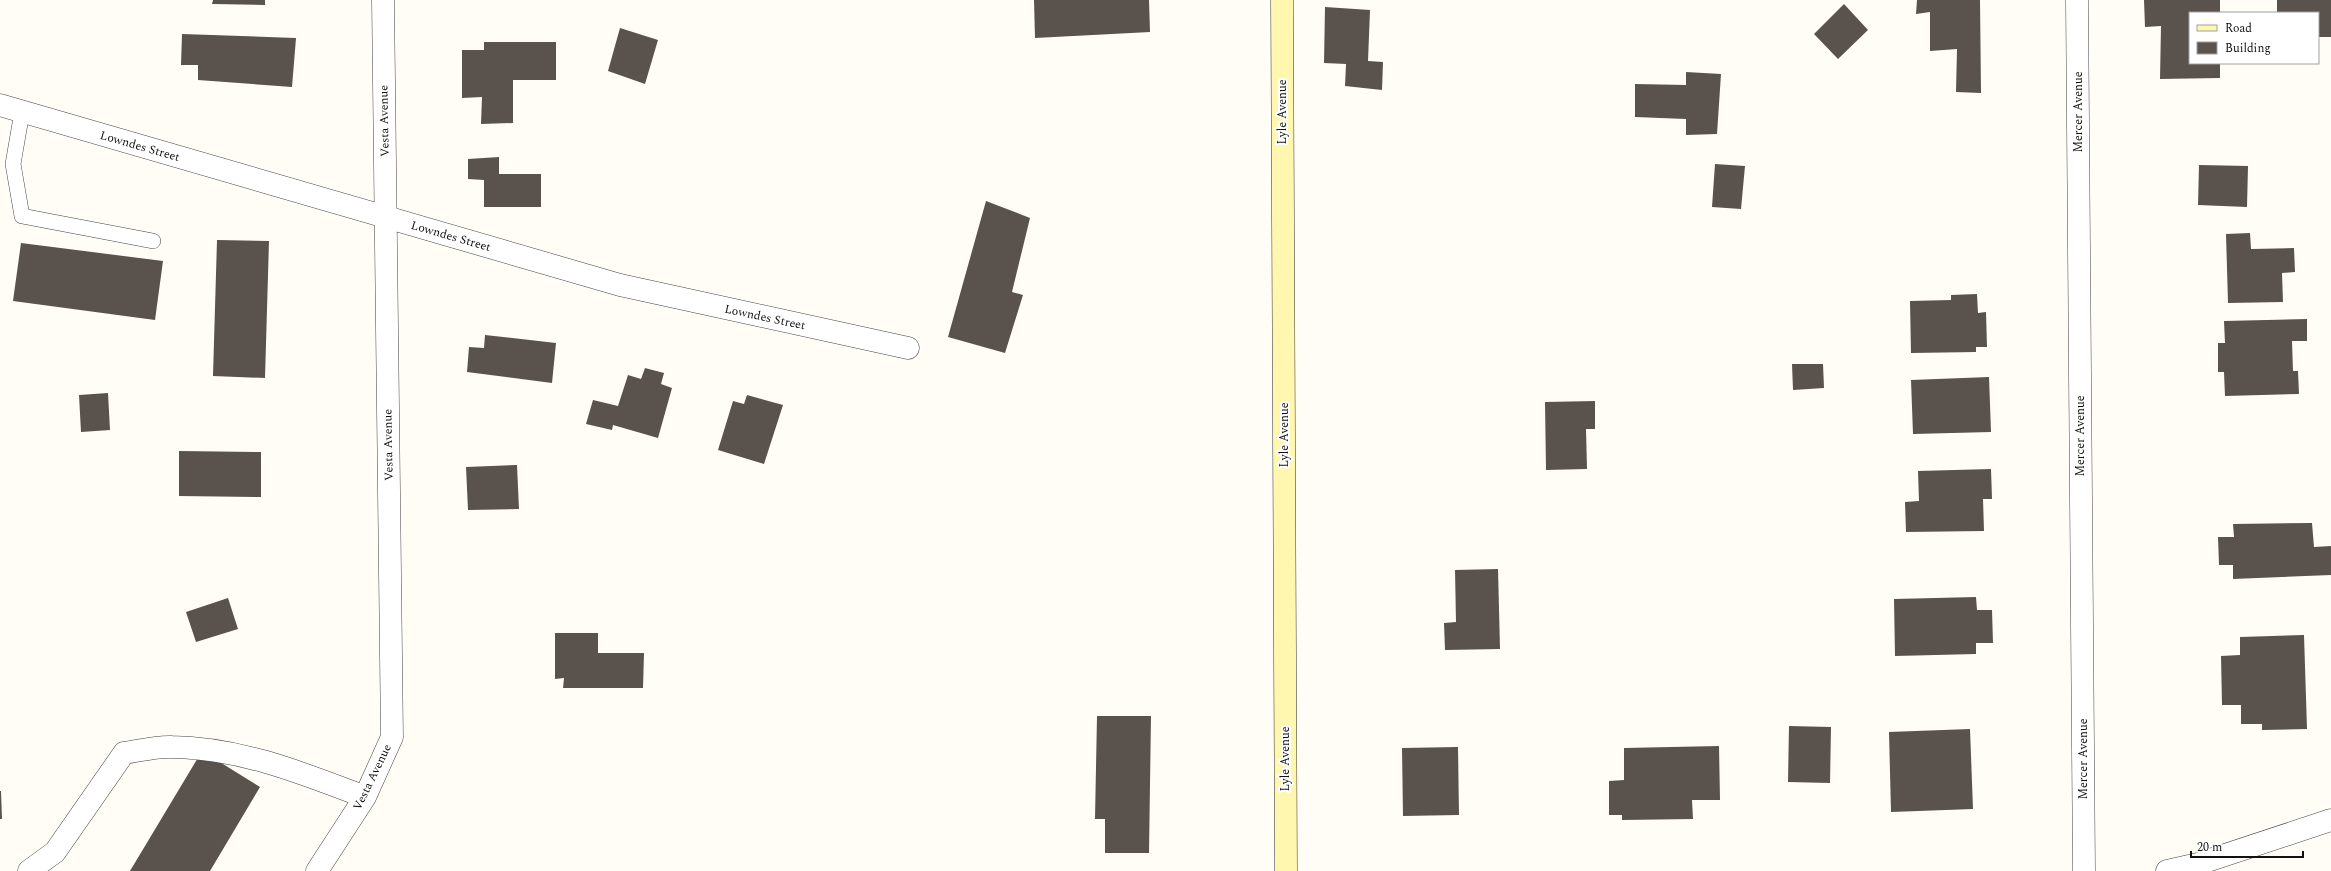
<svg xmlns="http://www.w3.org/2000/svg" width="2331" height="871" viewBox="0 0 2331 871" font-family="Spectral,serif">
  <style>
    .building { fill: #5a524d }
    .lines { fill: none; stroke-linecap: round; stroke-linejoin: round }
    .lane-casing { stroke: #444; stroke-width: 16 }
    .street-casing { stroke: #444; stroke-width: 23 }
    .secondary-casing { stroke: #333; stroke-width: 23 }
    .lane { stroke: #fff; stroke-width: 15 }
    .street { stroke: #fff; stroke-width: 22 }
    .secondary { stroke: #fff6b0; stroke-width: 22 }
    .labels { text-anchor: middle; stroke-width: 4; stroke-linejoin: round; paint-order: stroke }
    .street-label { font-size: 12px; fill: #111; stroke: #fff }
  </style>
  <rect width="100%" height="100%" fill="#fffdf5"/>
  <!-- building -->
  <path class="building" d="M 213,0 L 265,0 L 265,5 L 212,4 Z
    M 1034,0 L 1149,0 L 1150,32 L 1035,38 Z
    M 1917,0 L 1980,0 L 1981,93 L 1956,92 L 1957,49 L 1930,51 L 1930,12 L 1916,14 Z
    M 2144,0 L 2220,0 L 2220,13 L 2190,13 L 2190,63 L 2220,63 L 2220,78 L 2160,79 L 2161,26 L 2145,27 Z
    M 2277,0 L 2331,0 L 2331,37 L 2318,37 L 2318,13 L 2277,13 Z
    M 1844,4 L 1868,30 L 1838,59 L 1814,34 Z
    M 1325,7 L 1370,10 L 1368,61 L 1383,62 L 1382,90 L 1345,86 L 1346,64 L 1324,63 Z
    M 620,28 L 658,40 L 645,84 L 608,71 Z
    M 182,34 L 296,38 L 292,87 L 198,80 L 198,65 L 181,65 Z
    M 484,42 L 556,42 L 556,80 L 513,80 L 513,123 L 481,124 L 482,97 L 462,98 L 462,50 L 484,50 Z
    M 1686,72 L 1721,74 L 1717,134 L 1686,135 L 1686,119 L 1635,117 L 1635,84 L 1686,85 Z
    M 499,157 L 499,174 L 541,174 L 541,207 L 484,207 L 484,180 L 468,179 L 468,159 Z
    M 1715,164 L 1745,166 L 1741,209 L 1712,207 Z
    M 2199,165 L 2248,166 L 2247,207 L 2198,205 Z
    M 986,201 L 1030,218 L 1012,292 L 1023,295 L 1005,353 L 948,337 Z
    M 2250,233 L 2251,249 L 2294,248 L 2295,272 L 2282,273 L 2283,302 L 2228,303 L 2226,234 Z
    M 217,240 L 269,241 L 265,378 L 213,376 Z
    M 21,243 L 163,261 L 155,320 L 13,301 Z
    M 1977,294 L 1978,313 L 1986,312 L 1987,347 L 1976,347 L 1976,352 L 1911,353 L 1910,301 L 1951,300 L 1951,295 Z
    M 2307,319 L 2307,341 L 2292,341 L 2293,371 L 2298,371 L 2299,394 L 2225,396 L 2224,372 L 2218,372 L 2218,343 L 2225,343 L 2224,321 Z
    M 485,335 L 556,343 L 552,383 L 467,372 L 469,347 L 484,348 Z
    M 1792,364 L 1823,364 L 1824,388 L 1793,390 Z
    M 645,368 L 664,373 L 661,384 L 672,388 L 658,438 L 613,425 L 612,430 L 586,424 L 593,400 L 618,406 L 628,375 L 641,379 Z
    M 1989,377 L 1991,432 L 1913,434 L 1911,380 Z
    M 108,393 L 110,430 L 81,432 L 79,395 Z
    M 747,395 L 783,405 L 764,464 L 718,450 L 733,401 L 744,404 Z
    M 1595,401 L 1595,429 L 1586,429 L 1587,469 L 1546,470 L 1545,402 Z
    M 179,451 L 261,452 L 261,497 L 179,496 Z
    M 517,465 L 519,509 L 468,510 L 466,467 Z
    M 1991,469 L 1992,499 L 1983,499 L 1984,531 L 1906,532 L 1905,502 L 1919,501 L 1918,471 Z
    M 2312,523 L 2314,547 L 2331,546 L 2331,575 L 2233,579 L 2233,565 L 2219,565 L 2218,537 L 2234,537 L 2233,524 Z
    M 1498,569 L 1500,649 L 1445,650 L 1444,623 L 1456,622 L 1455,570 Z
    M 1976,597 L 1977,610 L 1992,610 L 1993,643 L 1976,643 L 1976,654 L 1895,656 L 1894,599 Z
    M 228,598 L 238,629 L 196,642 L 186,612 Z
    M 555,633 L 598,633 L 598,653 L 644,653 L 643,688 L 563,688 L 564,678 L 555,679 Z
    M 2304,635 L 2307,729 L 2262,730 L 2262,724 L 2241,724 L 2241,705 L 2222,705 L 2221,656 L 2240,655 L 2240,637 Z
    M 1097,716 L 1151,716 L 1149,853 L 1105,853 L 1105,819 L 1095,819 Z
    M 1789,726 L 1831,727 L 1830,783 L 1788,782 Z
    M 1970,729 L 1973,809 L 1891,812 L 1889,732 Z
    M 1719,746 L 1720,800 L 1692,800 L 1693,819 L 1622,820 L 1622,815 L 1609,815 L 1609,781 L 1624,780 L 1624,748 Z
    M 1458,747 L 1459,815 L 1403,816 L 1402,748 Z
    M 202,751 L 260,787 L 210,871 L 130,871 Z
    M 0,791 L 1,791 L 2,819 L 0,819 Z"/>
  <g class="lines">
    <!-- lane casing -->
    <g class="lane-casing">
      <path id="lane" d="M 22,112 L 13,164 L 22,216 L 153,241"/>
    </g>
    <!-- street casing -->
    <g class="street-casing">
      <path id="street" d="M 2077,0 L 2084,871
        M 0,105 L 620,285 L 908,348
        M 29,871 L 55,852 L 124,753 C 139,751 156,746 172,747 C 241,748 302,773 365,797
        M 317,871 L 365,797 L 392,737 L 383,0
        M 2167,871 L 2198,864 L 2331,820"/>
    </g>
    <!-- secondary casing -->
    <g class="secondary-casing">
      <path id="secondary" d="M 1282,0 L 1286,871"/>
    </g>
    <!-- lane -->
    <use href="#lane" class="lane"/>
    <!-- street -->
    <use href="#street" class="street"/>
    <!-- secondary -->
    <use href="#secondary" class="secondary"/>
  </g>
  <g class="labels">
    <!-- street labels -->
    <g class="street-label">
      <text transform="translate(1282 112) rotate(-90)" y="4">Lyle Avenue</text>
      <text transform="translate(2078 112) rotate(-90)" y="4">Mercer Avenue</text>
      <text transform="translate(384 121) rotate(-91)" y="4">Vesta Avenue</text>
      <text transform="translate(140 146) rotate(16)" y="4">Lowndes Street</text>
      <text transform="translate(451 236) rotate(16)" y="4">Lowndes Street</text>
      <text transform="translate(765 317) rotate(12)" y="4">Lowndes Street</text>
      <text transform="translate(1284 435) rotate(-90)" y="4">Lyle Avenue</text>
      <text transform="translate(2080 436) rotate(-90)" y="4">Mercer Avenue</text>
      <text transform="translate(388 445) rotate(-91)" y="4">Vesta Avenue</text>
      <text transform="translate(1285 759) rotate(-90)" y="4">Lyle Avenue</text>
      <text transform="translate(2083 759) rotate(-90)" y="4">Mercer Avenue</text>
      <text transform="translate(372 777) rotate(-64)" y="4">Vesta Avenue</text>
    </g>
  </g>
  <!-- legend -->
  <rect x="2189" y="12" width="130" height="52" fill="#ffffff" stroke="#a0a0a0"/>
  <rect x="2197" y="25" width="20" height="6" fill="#fff6b0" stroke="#a0a0a0"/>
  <text x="2225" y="32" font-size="12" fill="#111111">Road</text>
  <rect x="2197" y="42" width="20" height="12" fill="#5a524d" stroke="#a0a0a0"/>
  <text x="2225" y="52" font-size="12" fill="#111111">Building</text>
  <!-- scale -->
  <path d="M2191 851v6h112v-6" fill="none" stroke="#111111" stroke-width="2"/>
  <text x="2197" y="851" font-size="12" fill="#111111" stroke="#ffffff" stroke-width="3" paint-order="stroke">20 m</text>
</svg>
